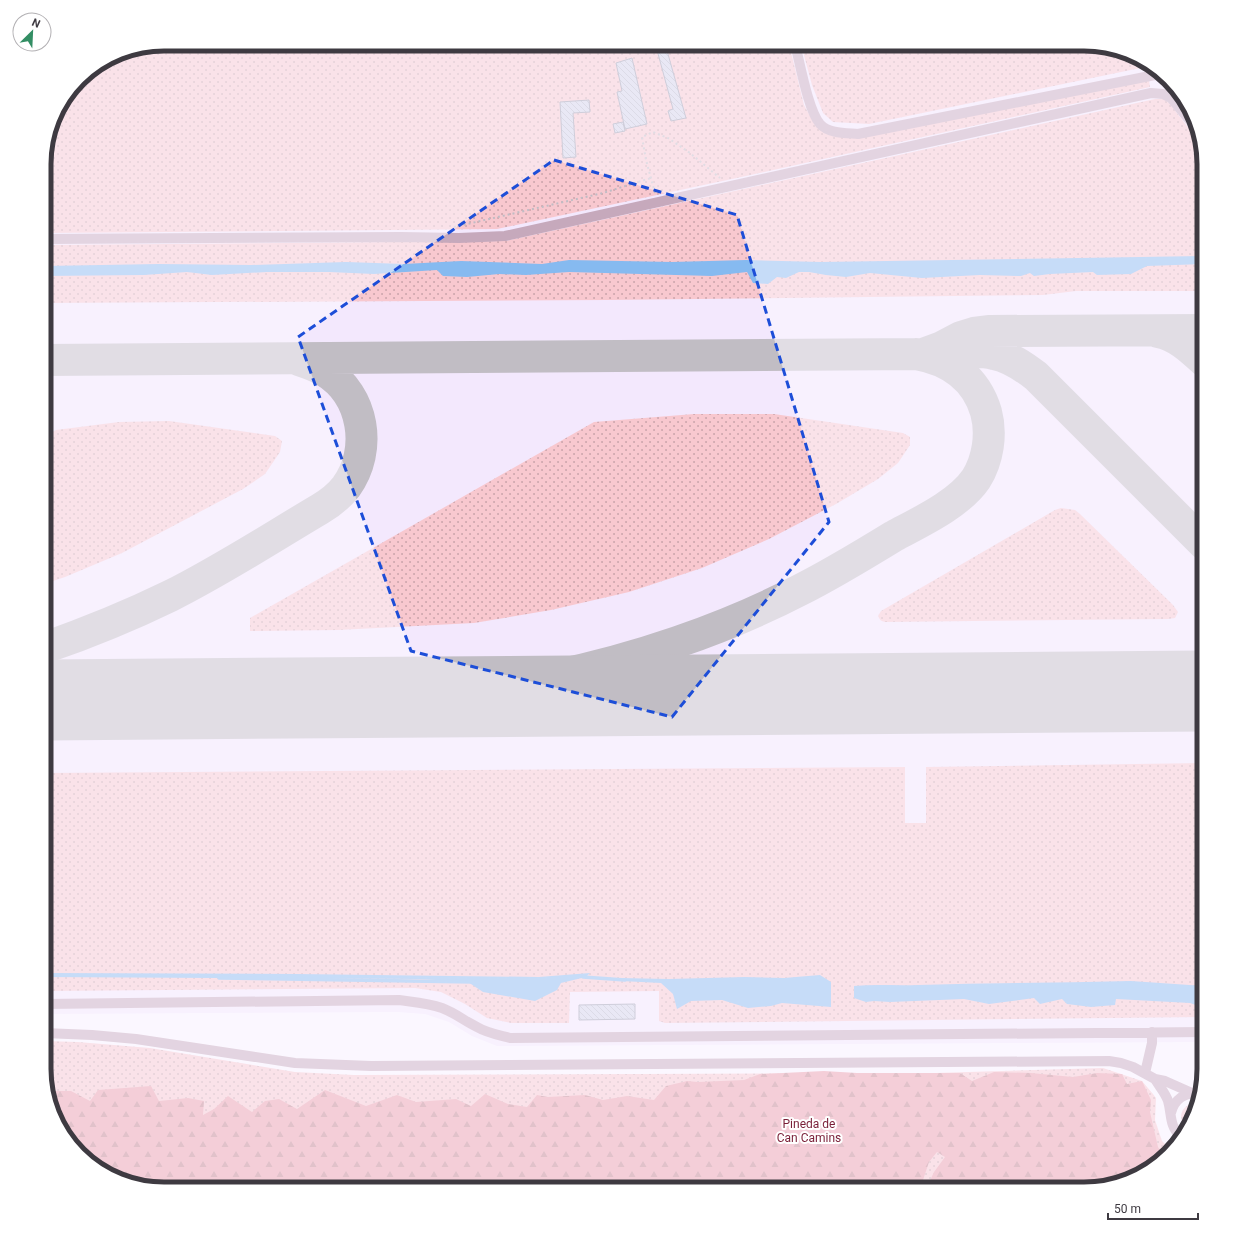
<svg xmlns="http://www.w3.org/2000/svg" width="1248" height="1233" viewBox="0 0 1248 1233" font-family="Roboto,sans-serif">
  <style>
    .built { fill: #f3e8fd }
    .grass { fill: url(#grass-dots) }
    .forest { fill: url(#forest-firs) }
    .water { fill: #86baf0 }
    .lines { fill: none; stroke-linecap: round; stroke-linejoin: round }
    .stream { stroke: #86baf0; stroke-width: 3.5 }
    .taxiway { stroke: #c1bdc4; stroke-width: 32 }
    .runway { stroke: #c1bdc4; stroke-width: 81 }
    .building { fill: url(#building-back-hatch); stroke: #999bae }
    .path { stroke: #c0bcc4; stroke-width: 2; stroke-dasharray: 2 3; stroke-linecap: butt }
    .minor { stroke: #c6a9bc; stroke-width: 10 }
    .marked { fill: none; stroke: #1d4ed8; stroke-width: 3; stroke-dasharray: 8 5; stroke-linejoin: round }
    .labels { text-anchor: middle; stroke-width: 4; stroke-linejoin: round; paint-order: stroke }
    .park-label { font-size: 12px; fill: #791e37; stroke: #fff }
    .rim { fill: none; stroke: #3e3a41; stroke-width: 5 }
  </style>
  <defs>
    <pattern id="grass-dots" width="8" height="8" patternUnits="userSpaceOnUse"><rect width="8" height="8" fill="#f8c8cf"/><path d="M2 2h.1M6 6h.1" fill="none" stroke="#caa3aa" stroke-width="1.8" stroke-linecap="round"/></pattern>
    <pattern id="forest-firs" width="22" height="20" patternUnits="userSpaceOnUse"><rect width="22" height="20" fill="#eb9ca9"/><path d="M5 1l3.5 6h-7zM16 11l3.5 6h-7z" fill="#c0808b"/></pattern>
    <pattern id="building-back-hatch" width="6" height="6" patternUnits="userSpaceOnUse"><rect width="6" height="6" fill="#d2d5e9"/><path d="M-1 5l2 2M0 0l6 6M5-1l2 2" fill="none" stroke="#b5b8c9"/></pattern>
  </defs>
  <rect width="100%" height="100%" fill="#fbf7ff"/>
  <!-- built -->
  <path class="built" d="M 164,44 L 1092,44 L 1137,56 L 1174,85 L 1195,118 L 1204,164 L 1204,1042 L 497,1046 L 472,1036 L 449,1022 L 425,1014 L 398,1012 L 44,1014 L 44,156 L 56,111 L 85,74 L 118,53 Z"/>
  <!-- grass -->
  <path class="grass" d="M 164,44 L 789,44 L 804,105 L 815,125 L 838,137 L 1149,80 L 1150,87 L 746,176 L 497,229 L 44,233 L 44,156 L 56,111 L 85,74 L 118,53 Z
    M 801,44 L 1092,44 L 1137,56 L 1150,66 L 869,124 L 833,122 L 823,113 L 812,85 Z
    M 1163,80 L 1167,80 L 1174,85 L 1195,118 L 1179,98 L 1167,89 Z
    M 1155,99 L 1164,99 L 1170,104 L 1200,143 L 1204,164 L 1204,291 L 1076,291 L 1043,295 L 608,300 L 44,303 L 44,245 L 506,241 Z
    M 694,414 L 774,414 L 903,433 L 910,437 L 910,445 L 898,463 L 878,479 L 836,504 L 769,539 L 702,568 L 629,592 L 551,610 L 474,623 L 338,630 L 250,631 L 250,618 L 594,422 Z
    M 169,421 L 275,436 L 282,441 L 280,452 L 265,474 L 243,489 L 122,553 L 65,577 L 44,584 L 44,436 L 56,430 L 119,422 Z
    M 1061,508 L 1075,510 L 1080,514 L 1173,605 L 1178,612 L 1175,618 L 1168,619 L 885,622 C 881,621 880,620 878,616 L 881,611 L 1055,510 Z
    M 1204,763 L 1204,1017 L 665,1023 L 659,1021 L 659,991 L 570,992 L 569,1023 L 511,1023 L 487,1018 L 465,1004 L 441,992 L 415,988 L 44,991 L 44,773 L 905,767 L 905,823 L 926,823 L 926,767 Z
    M 44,1041 L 78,1042 L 150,1048 L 295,1072 L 354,1075 L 935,1073 L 1103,1068 L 1142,1081 L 1153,1094 L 1156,1098 L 1155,1120 L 1162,1141 L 1170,1149 L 1163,1159 L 1130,1180 L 1084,1189 L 164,1189 L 118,1180 L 74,1148 L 53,1115 L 44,1069 Z
    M 1190,1104 L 1197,1104 L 1195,1115 L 1186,1128 C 1178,1119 1180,1109 1190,1104 Z"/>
  <!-- forest -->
  <path class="forest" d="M 824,1071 L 857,1073 L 960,1073 L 972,1081 L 994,1072 L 1031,1073 L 1073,1077 L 1097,1073 L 1122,1074 L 1127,1084 L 1142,1081 L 1151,1100 L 1150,1112 L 1158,1147 L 1165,1157 L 1163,1159 L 1130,1180 L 1084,1189 L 926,1189 L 934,1172 L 945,1157 L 937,1152 L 929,1162 L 920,1189 L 164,1189 L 118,1180 L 74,1148 L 53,1115 L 48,1091 L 71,1091 L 90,1101 L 98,1090 L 151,1086 L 159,1101 L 188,1098 L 204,1101 L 203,1115 L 214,1109 L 228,1096 L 252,1112 L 265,1101 L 279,1099 L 297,1109 L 325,1090 L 366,1106 L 397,1095 L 416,1102 L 456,1099 L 471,1106 L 485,1094 L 508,1104 L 527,1107 L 537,1095 L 548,1097 L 585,1095 L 603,1100 L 627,1096 L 654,1100 L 666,1086 L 687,1081 L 698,1082 L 744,1080 L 760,1074 Z"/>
  <!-- water -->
  <path class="water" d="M 1202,256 L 1204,258 L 1204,264 L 1147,266 L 1131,274 L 1097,275 L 1093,272 L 1050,274 L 1034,276 L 1030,273 L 1021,276 L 980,275 L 922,278 L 870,273 L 846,277 L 826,275 L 809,272 L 799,272 L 786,278 L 777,277 L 768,284 L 753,283 L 747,272 L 712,276 L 569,272 L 526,275 L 499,274 L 467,277 L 443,276 L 437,270 L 374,274 L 329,272 L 267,272 L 212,275 L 187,272 L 144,275 L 44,276 L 44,266 L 159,264 L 251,265 L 346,262 L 404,264 L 461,261 L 542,264 L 569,260 L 672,262 L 746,260 L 821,262 Z
    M 44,973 L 297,974 L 539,977 L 590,973 L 586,977 L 561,983 L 557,990 L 535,1001 L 483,992 L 468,982 L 419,979 L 44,977 Z
    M 820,975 L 831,982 L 831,1007 L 782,1003 L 771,1006 L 748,1008 L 722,1000 L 691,1001 L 677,1009 L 673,994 L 661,983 L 621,981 L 619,978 L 669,979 L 745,977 L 784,978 Z
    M 1131,981 L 1204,986 L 1204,1008 L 1190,1003 L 1116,999 L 1115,1005 L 1091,1007 L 1067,1004 L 1062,999 L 1040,1004 L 1034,998 L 989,1004 L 964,999 L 890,1002 L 874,1001 L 866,1002 L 854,998 L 854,986 C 875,984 896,986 918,985 C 989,983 1060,983 1131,981 Z"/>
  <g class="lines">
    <!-- stream -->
    <path class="stream" d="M 583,977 L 625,980
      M 219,978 L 473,982"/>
    <!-- taxiway -->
    <path class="taxiway" d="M 1158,332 C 1176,335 1191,349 1204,361
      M 946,353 C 961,353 979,350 994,354 C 1010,357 1023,366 1036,376 L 1204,544
      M 44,360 L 923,354 L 942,347 L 961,337 L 974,333 L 990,331 L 1204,330
      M 44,648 C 87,633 129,616 170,596 C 222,570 271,538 320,509 C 330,503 339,496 346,487 C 373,450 364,395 325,371 C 317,366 308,363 299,360
      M 323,698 C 362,697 402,696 441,692 C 477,689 513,684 549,677 C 633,660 723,630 800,590 C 832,574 863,555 894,536 C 920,522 959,504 976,479 C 988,460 992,434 986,412 C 976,378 950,360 916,354"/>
    <!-- runway -->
    <path class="runway" d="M 44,700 L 1204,691"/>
  </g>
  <!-- building -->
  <path class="building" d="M 666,47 L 686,118 L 671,121 L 668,111 L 673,109 L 657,50 Z
    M 632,58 L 647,124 L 625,129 L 617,92 L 622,91 L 616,63 Z
    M 589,100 L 590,112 L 573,113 L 576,157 L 563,158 L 560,102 Z
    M 623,122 L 625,131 L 615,133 L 613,124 Z
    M 635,1004 L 635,1019 L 579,1020 L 579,1005 Z"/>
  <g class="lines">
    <!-- path -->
    <path class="path" d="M 655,193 L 646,160 L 642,137 L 653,132 L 668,138 L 690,153 L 720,178
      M 454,227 L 603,193 L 651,178"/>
    <!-- minor -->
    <path class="minor" d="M 795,44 C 800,63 808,110 820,124 C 829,134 846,133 858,134 L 1160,74
      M 44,239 L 401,237 L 459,238 L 505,236 L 1151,93 L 1163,94 L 1171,98 L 1197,129
      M 44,1004 L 399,1000 C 413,1002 428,1003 442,1008 C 455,1013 465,1021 477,1027 C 487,1033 499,1035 510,1038 L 1204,1032
      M 44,1033 L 92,1035 L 136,1039 L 295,1063 L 371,1066 L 1109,1061 L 1121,1063 L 1133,1067 L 1155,1079 L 1165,1081 L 1192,1093
      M 1145,1073 L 1152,1043 L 1152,1032
      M 1155,1079 C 1159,1086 1166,1094 1168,1101 C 1172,1115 1169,1125 1180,1136
      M 1171,1113 C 1174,1100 1185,1091 1199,1094"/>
  </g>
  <!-- marked area -->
  <path d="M0 0H1248V1233H0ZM 554,160 L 737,215 L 829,522 L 672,717 L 411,651 L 298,337 Z" fill="#fbf7ff" fill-opacity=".55" fill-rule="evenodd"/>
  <path class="marked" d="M 554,160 L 737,215 L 829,522 L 672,717 L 411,651 L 298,337 Z"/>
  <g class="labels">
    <!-- park labels -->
    <g class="park-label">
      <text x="809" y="1128">Pineda de<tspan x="809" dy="14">Can Camins</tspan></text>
    </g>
  </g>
  <!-- crop -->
  <path d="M0 0H1248V1233H0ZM164 51H1084A113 113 0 0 1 1197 164V1069A113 113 0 0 1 1084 1182H164A113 113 0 0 1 51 1069V164A113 113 0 0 1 164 51Z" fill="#fff" fill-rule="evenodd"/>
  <path class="rim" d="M164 51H1084A113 113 0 0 1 1197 164V1069A113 113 0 0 1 1084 1182H164A113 113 0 0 1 51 1069V164A113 113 0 0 1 164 51Z"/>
  <!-- north arrow -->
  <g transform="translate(32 32) rotate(24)"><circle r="19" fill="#ffffff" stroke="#b2b0b3"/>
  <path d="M0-3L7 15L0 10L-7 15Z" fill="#338e64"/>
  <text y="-6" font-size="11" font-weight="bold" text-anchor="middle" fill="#3e3a41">N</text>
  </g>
  <!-- scale -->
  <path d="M1108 1213v6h90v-6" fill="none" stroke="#3e3a41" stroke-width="2"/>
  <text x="1114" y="1213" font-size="12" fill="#3e3a41" stroke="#ffffff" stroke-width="3" paint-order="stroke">50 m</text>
</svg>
